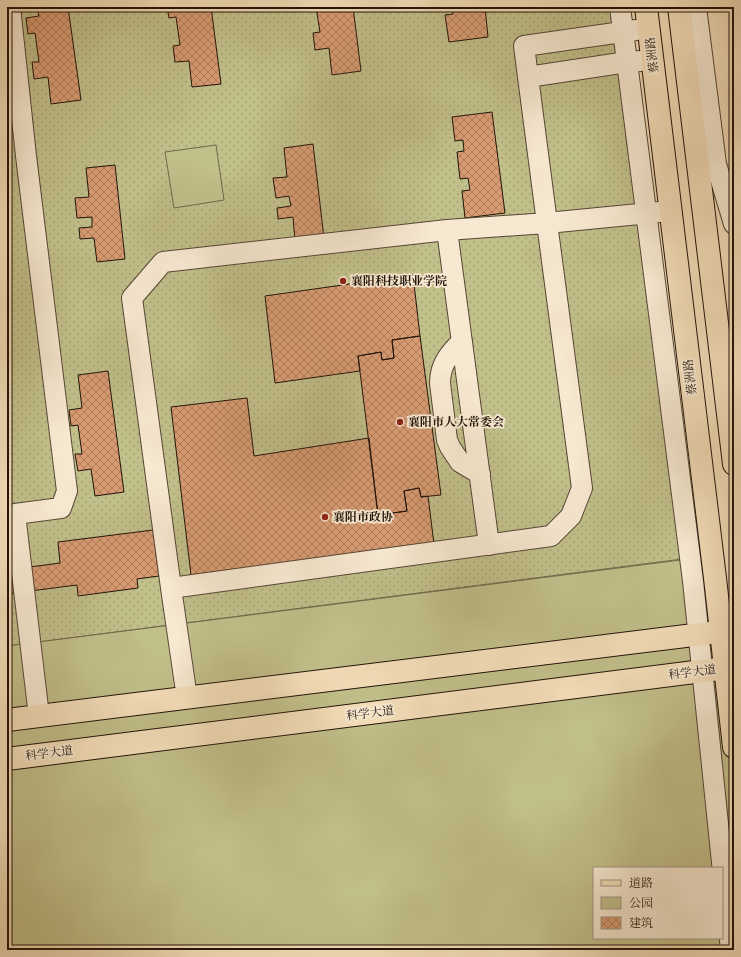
<svg xmlns="http://www.w3.org/2000/svg" width="741" height="957" viewBox="0 0 741 957" font-family="'Libre Caslon Text','Noto Serif SC',serif">
  <style>
    .grass { fill: url(#grass-dots); stroke: #71694a }
    .park { fill: #c1bf8a; stroke: #71694a; fill-rule: evenodd }
    .building { fill: url(#building-cross-hatch); stroke: #211309 }
    .lines { fill: none; stroke-linecap: round; stroke-linejoin: round }
    .minor-casing { stroke: #564635; stroke-width: 22 }
    .major-casing { stroke: #211309; stroke-width: 24 }
    .minor { stroke: #f7e9d1; stroke-width: 20 }
    .major { stroke: #f3ddb8; stroke-width: 22 }
    .poi-dot { fill: #8f2418; stroke: #f7e9d1; stroke-width: 1.5 }
    .labels { text-anchor: middle; stroke-width: 3.5; stroke-linejoin: round; paint-order: stroke }
    .street-label { font-size: 12px; fill: #211309; stroke: #f7e9d1 }
    .poi-label { font-size: 12px; font-weight: bold; fill: #211309; stroke: #f7e9d1; text-anchor: start }
  </style>
  <defs>
    <pattern id="grass-dots" width="8" height="8" patternUnits="userSpaceOnUse"><rect width="8" height="8" fill="#c1bf8a"/><path d="M2 2h.1M6 6h.1" fill="none" stroke="#a6a376" stroke-width="1.8" stroke-linecap="round"/></pattern>
    <pattern id="building-cross-hatch" width="8" height="8" patternUnits="userSpaceOnUse"><rect width="8" height="8" fill="#d89b72"/><path d="M0 0l8 8M0 8l8-8" fill="none" stroke="#af7d5c"/></pattern>
  </defs>
  <rect width="100%" height="100%" fill="#f3ddb8"/>
  <filter id="stains"><feTurbulence type="fractalNoise" baseFrequency=".005" numOctaves="4"/><feColorMatrix values="0 0 0 0 .2 0 0 0 0 .09 0 0 0 0 .02 0 0 0 .5 -.17"/></filter>
  <radialGradient id="worn" r=".72"><stop offset=".6" stop-color="#630" stop-opacity="0"/><stop offset="1" stop-color="#630" stop-opacity=".3"/></radialGradient>
  <!-- grass -->
  <path class="grass" d="M 7,7 L 620,7 L 690,558 L 7,646 Z"/>
  <!-- park -->
  <path class="park" d="M 216,145 L 224,200 L 174,208 L 165,152 Z
    M 712,556 L 734,742 L 734,950 L 7,950 L 7,646 ZM 594,868 L 722,868 L 722,938 L 594,938 Z"/>
  <!-- building -->
  <path class="building" d="M 37,7 L 68,7 L 81,100 L 51,104 L 48,77 L 34,79 L 32,62 L 39,62 L 35,33 L 28,34 L 26,18 L 39,16 Z
    M 167,7 L 211,7 L 221,84 L 192,87 L 189,61 L 175,62 L 173,46 L 180,45 L 176,17 L 169,18 Z
    M 316,7 L 353,7 L 361,71 L 332,75 L 329,48 L 315,50 L 313,33 L 320,32 Z
    M 452,7 L 485,7 L 488,37 L 449,42 L 445,15 L 453,14 Z
    M 492,112 L 505,213 L 465,218 L 462,191 L 470,190 L 468,178 L 460,179 L 457,152 L 464,151 L 463,140 L 455,141 L 452,117 Z
    M 313,144 L 324,238 L 295,241 L 293,217 L 278,219 L 277,208 L 291,206 L 289,196 L 276,198 L 273,178 L 287,177 L 284,148 Z
    M 115,165 L 125,259 L 97,262 L 94,238 L 80,239 L 79,228 L 92,227 L 92,217 L 77,218 L 75,198 L 89,197 L 86,168 Z
    M 413,275 L 420,336 L 392,340 L 394,358 L 382,360 L 381,352 L 358,356 L 360,371 L 275,383 L 265,296 Z
    M 420,336 L 441,495 L 421,497 L 419,488 L 404,491 L 407,511 L 378,515 L 358,356 L 381,352 L 382,360 L 394,358 L 392,340 Z
    M 108,371 L 124,492 L 95,496 L 91,469 L 78,471 L 75,454 L 82,454 L 78,425 L 71,426 L 69,410 L 82,408 L 78,375 Z
    M 247,398 L 254,456 L 369,438 L 378,515 L 407,511 L 404,491 L 419,488 L 421,497 L 428,496 L 434,544 L 191,575 L 171,407 Z
    M 153,530 L 159,576 L 137,579 L 138,588 L 78,596 L 77,585 L 7,594 L 7,570 L 60,563 L 58,542 Z"/>
  <g class="lines">
    <!-- minor casing -->
    <g class="minor-casing">
      <path id="minor" d="M 10,7 L 26,156 L 67,491 L 61,508 L 15,514 L 39,716
        M 620,7 L 693,581 L 731,950
        M 696,7 L 716,164 L 734,224
        M 528,77 L 627,62 L 641,61
        M 447,230 L 547,223 L 524,46 L 636,30
        M 462,341 C 450,353 440,364 440,383 L 447,440 L 450,447 L 460,462 L 480,474
        M 489,545 L 447,230 L 163,262 L 132,298 L 171,588 L 551,536 L 571,516 L 582,488 L 547,223 L 670,211
        M 171,588 L 187,698"/>
    </g>
    <!-- major casing -->
    <g class="major-casing">
      <path id="major" d="M 646,7 L 715,578 L 734,747
        M 679,7 L 734,464
        M 7,720 L 734,630
        M 7,759 L 734,667"/>
    </g>
    <!-- minor -->
    <use href="#minor" class="minor"/>
    <!-- major -->
    <use href="#major" class="major"/>
  </g>
  <!-- markers -->
  <g class="poi-dot">
    <circle cx="343" cy="281" r="4"/>
    <circle cx="400" cy="422" r="4"/>
    <circle cx="325" cy="517" r="4"/>
  </g>
  <g class="labels">
    <!-- street labels -->
    <g class="street-label">
      <text transform="translate(652 55) rotate(-97)" y="4">蔡洲路</text>
      <text transform="translate(690 377) rotate(-97)" y="4">蔡洲路</text>
      <text transform="translate(692 672) rotate(-7)" y="4">科学大道</text>
      <text transform="translate(370 713) rotate(-7)" y="4">科学大道</text>
      <text transform="translate(49 753) rotate(-7)" y="4">科学大道</text>
    </g>
    <!-- poi labels -->
    <g class="poi-label">
      <text x="351" y="285">襄阳科技职业学院</text>
      <text x="408" y="426">襄阳市人大常委会</text>
      <text x="333" y="521">襄阳市政协</text>
    </g>
  </g>
  <!-- margin -->
  <rect width="741" height="957" fill="none" stroke="#f3ddb8" stroke-width="24"/>
  <rect x="8" y="8" width="725" height="941" fill="none" stroke="#211309" stroke-width="2"/>
  <rect x="12" y="12" width="717" height="933" fill="none" stroke="#211309"/>
  <!-- legend -->
  <rect x="593" y="867" width="130" height="72" fill="#f7e9d1" stroke="#a19381"/>
  <rect x="601" y="880" width="20" height="6" fill="#f3ddb8" stroke="#a19381"/>
  <text x="629" y="887" font-size="12" fill="#211309">道路</text>
  <rect x="601" y="897" width="20" height="12" fill="#c1bf8a" stroke="#a19381"/>
  <text x="629" y="907" font-size="12" fill="#211309">公园</text>
  <rect x="601" y="917" width="20" height="12" fill="url(#building-cross-hatch)" stroke="#a19381"/>
  <text x="629" y="927" font-size="12" fill="#211309">建筑</text>
  <rect width="100%" height="100%" filter="url(#stains)"/>
  <rect width="100%" height="100%" fill="url(#worn)"/>
</svg>
